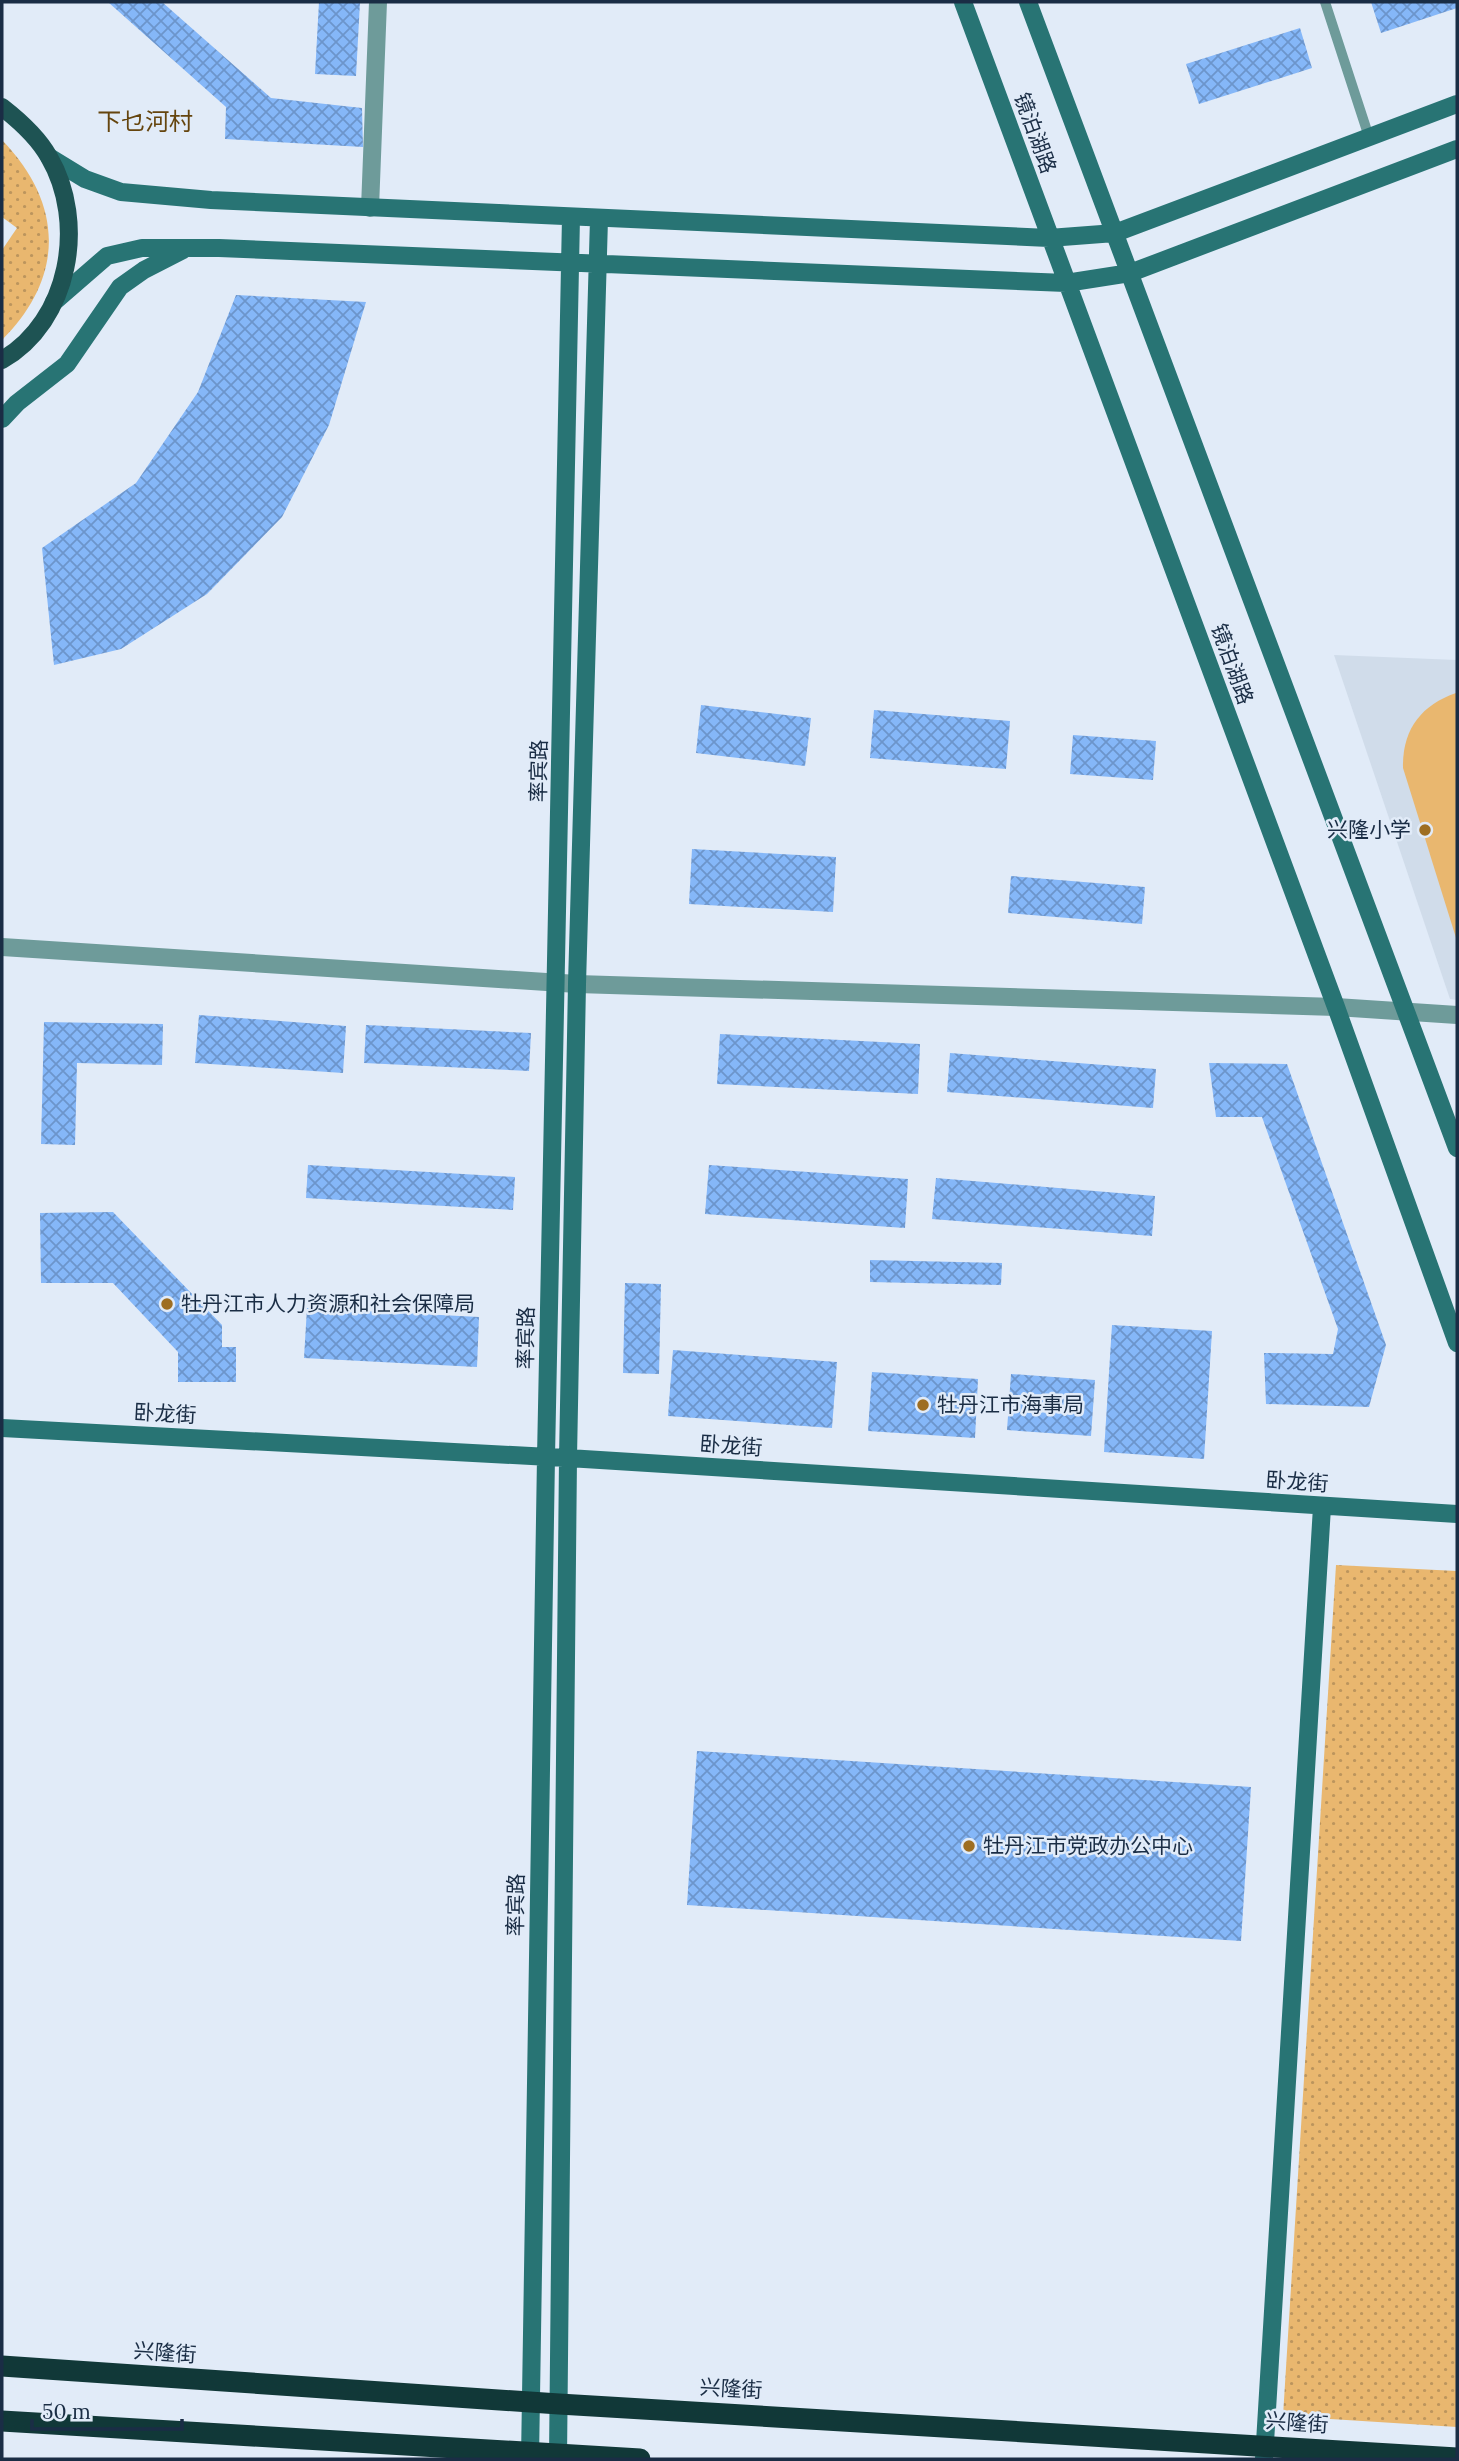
<svg xmlns="http://www.w3.org/2000/svg" width="1459" height="2461" viewBox="0 0 1459 2461" font-family="Lora,'Noto Sans SC',serif">
  <style>
    .built { fill: #d0dcea }
    .grass { fill: url(#grass-dots) }
    .park { fill: #e9b76f }
    .building { fill: url(#building-cross-hatch) }
    .lines { fill: none; stroke-linecap: round; stroke-linejoin: round }
    .lane { stroke: #6e9b9a; stroke-width: 10 }
    .street { stroke: #6e9b9a; stroke-width: 18 }
    .secondary { stroke: #287474; stroke-width: 18 }
    .primary { stroke: #1e5353; stroke-width: 18 }
    .highway { stroke: #113838; stroke-width: 21 }
    .poi-dot { fill: #9e6e21; stroke: #e1ebf8; stroke-width: 2.5 }
    .labels { text-anchor: middle; stroke-width: 5; stroke-linejoin: round; paint-order: stroke }
    .street-label { font-size: 21px; fill: #1a2d45; stroke: #e1ebf8 }
    .poi-label { font-size: 21px; fill: #1a2d45; stroke: #e1ebf8; text-anchor: start }
    .quarter-label { font-size: 24px; fill: #65450e; stroke: #e1ebf8 }
  </style>
  <defs>
    <pattern id="grass-dots" width="8" height="8" patternUnits="userSpaceOnUse" patternTransform="scale(1.75)"><rect width="8" height="8" fill="#e9b76f"/><path d="M2 2h.1M6 6h.1" fill="none" stroke="#bc955d" stroke-width="1.8" stroke-linecap="round"/></pattern>
    <pattern id="building-cross-hatch" width="8" height="8" patternUnits="userSpaceOnUse" patternTransform="scale(1.75)"><rect width="8" height="8" fill="#85b7f8"/><path d="M0 0l8 8M0 8l8-8" fill="none" stroke="#6c95cb"/></pattern>
  </defs>
  <rect width="100%" height="100%" fill="#e1ebf8"/>
  <!-- built -->
  <path class="built" d="M 1334,655 L 1457,660 L 1457,1000 L 1450,999 Z"/>
  <!-- grass -->
  <path class="grass" d="M 2,140 C 64,204 65,277 2,340 L 2,250 L 17,228 L 2,217 Z
    M 1336,1565 L 1457,1571 L 1457,2427 L 1283,2416 Z"/>
  <!-- park -->
  <path class="park" d="M 1456,693 L 1457,693 L 1457,941 L 1403,768 C 1402,730 1421,705 1456,693 Z"/>
  <!-- building -->
  <path class="building" d="M 108,2 L 162,2 L 271,98 L 362,108 L 363,147 L 225,139 L 226,107 Z
    M 319,2 L 360,2 L 356,76 L 315,74 Z
    M 1371,2 L 1457,2 L 1457,8 L 1381,33 Z
    M 1300,28 L 1312,68 L 1199,104 L 1186,64 Z
    M 236,295 L 366,302 L 329,425 L 282,517 L 207,594 L 121,649 L 54,665 L 42,548 L 136,483 L 198,392 Z
    M 701,705 L 811,718 L 805,766 L 696,753 Z
    M 874,710 L 1010,721 L 1006,769 L 870,758 Z
    M 1073,735 L 1156,741 L 1153,780 L 1070,774 Z
    M 692,849 L 836,857 L 833,912 L 689,904 Z
    M 1011,876 L 1145,887 L 1142,924 L 1008,913 Z
    M 199,1015 L 346,1026 L 343,1073 L 195,1063 Z
    M 44,1022 L 163,1024 L 162,1065 L 77,1063 L 75,1145 L 41,1144 Z
    M 366,1025 L 531,1033 L 529,1071 L 364,1063 Z
    M 720,1034 L 920,1044 L 918,1094 L 717,1084 Z
    M 950,1053 L 1156,1069 L 1153,1108 L 947,1092 Z
    M 1209,1063 L 1287,1064 L 1386,1345 L 1369,1407 L 1266,1404 L 1264,1353 L 1333,1354 L 1338,1329 L 1262,1117 L 1216,1117 Z
    M 308,1165 L 515,1177 L 513,1210 L 306,1198 Z
    M 709,1165 L 908,1179 L 905,1228 L 705,1214 Z
    M 936,1178 L 1155,1196 L 1152,1236 L 932,1219 Z
    M 113,1212 L 222,1325 L 222,1347 L 236,1347 L 236,1382 L 178,1382 L 178,1352 L 113,1283 L 41,1283 L 40,1213 Z
    M 870,1260 L 1002,1263 L 1001,1285 L 870,1282 Z
    M 625,1283 L 661,1284 L 659,1374 L 623,1373 Z
    M 307,1308 L 479,1317 L 477,1367 L 304,1358 Z
    M 1112,1325 L 1212,1331 L 1204,1459 L 1104,1452 Z
    M 673,1350 L 837,1362 L 832,1428 L 668,1416 Z
    M 872,1372 L 978,1379 L 975,1438 L 868,1431 Z
    M 1011,1374 L 1095,1380 L 1091,1436 L 1007,1430 Z
    M 697,1751 L 1251,1787 L 1241,1941 L 687,1905 Z"/>
  <g class="lines">
    <!-- lane -->
    <path class="lane" d="M 1325,2 L 1369,137"/>
    <!-- street -->
    <path class="street" d="M 370,208 L 378,2
      M 2,947 L 577,984 L 1336,1007 L 1457,1015"/>
    <!-- secondary -->
    <path class="secondary" d="M 963,2 L 1336,1007 L 1457,1343
      M 1028,2 L 1457,1148
      M 49,157 L 85,179 L 121,192 L 211,200 L 1049,238 L 1115,233 L 1457,104
      M 54,302 L 107,256 L 142,248 L 219,248 L 1066,283 L 1130,273 L 1457,149
      M 2,419 L 17,403 L 67,364 L 120,287 L 144,270 L 183,250
      M 2,1428 L 568,1458 L 1457,1514
      M 530,2459 L 546,1457 L 571,217
      M 558,2459 L 568,1458 L 577,984 L 599,219
      M 1264,2459 L 1322,1507"/>
    <!-- primary -->
    <path class="primary" d="M 2,107 C 20,121 38,137 49,157 C 87,222 70,321 2,360"/>
    <!-- highway -->
    <path class="highway" d="M 2,2366 L 559,2404 L 1457,2458
      M 2,2421 L 640,2459"/>
  </g>
  <!-- markers -->
  <g class="poi-dot">
    <circle cx="1425" cy="830" r="7"/>
    <circle cx="167" cy="1304" r="7"/>
    <circle cx="923" cy="1405" r="7"/>
    <circle cx="969" cy="1846" r="7"/>
  </g>
  <g class="labels">
    <!-- street labels -->
    <g class="street-label">
      <text transform="translate(1035 133) rotate(70)" y="7">镜泊湖路</text>
      <text transform="translate(1232 664) rotate(70)" y="7">镜泊湖路</text>
      <text transform="translate(539 771) rotate(-89)" y="7">率宾路</text>
      <text transform="translate(526 1338) rotate(-89)" y="7">率宾路</text>
      <text transform="translate(165 1414) rotate(3)" y="7">卧龙街</text>
      <text transform="translate(731 1446) rotate(4)" y="7">卧龙街</text>
      <text transform="translate(1297 1482) rotate(4)" y="7">卧龙街</text>
      <text transform="translate(516 1905) rotate(-89)" y="7">率宾路</text>
      <text transform="translate(165 2353) rotate(4)" y="7">兴隆街</text>
      <text transform="translate(731 2389) rotate(3)" y="7">兴隆街</text>
      <text transform="translate(1297 2423) rotate(4)" y="7">兴隆街</text>
    </g>
    <!-- poi labels -->
    <g class="poi-label">
      <text x="1411" y="837" text-anchor="end">兴隆小学</text>
      <text x="181" y="1311">牡丹江市人力资源和社会保障局</text>
      <text x="937" y="1412">牡丹江市海事局</text>
      <text x="983" y="1853">牡丹江市党政办公中心</text>
    </g>
    <!-- quarter labels -->
    <g class="quarter-label">
      <text x="145" y="130">下乜河村</text>
    </g>
  </g>
  <!-- border -->
  <rect width="1459" height="2461" fill="none" stroke="#1a2d45" stroke-width="7"/>
  <!-- scale -->
  <path d="M32 2419v10h150v-10" fill="none" stroke="#1a2d45" stroke-width="3.5"/>
  <text x="42" y="2419" font-size="21" fill="#1a2d45" stroke="#e1ebf8" stroke-width="5" paint-order="stroke">50 m</text>
</svg>
